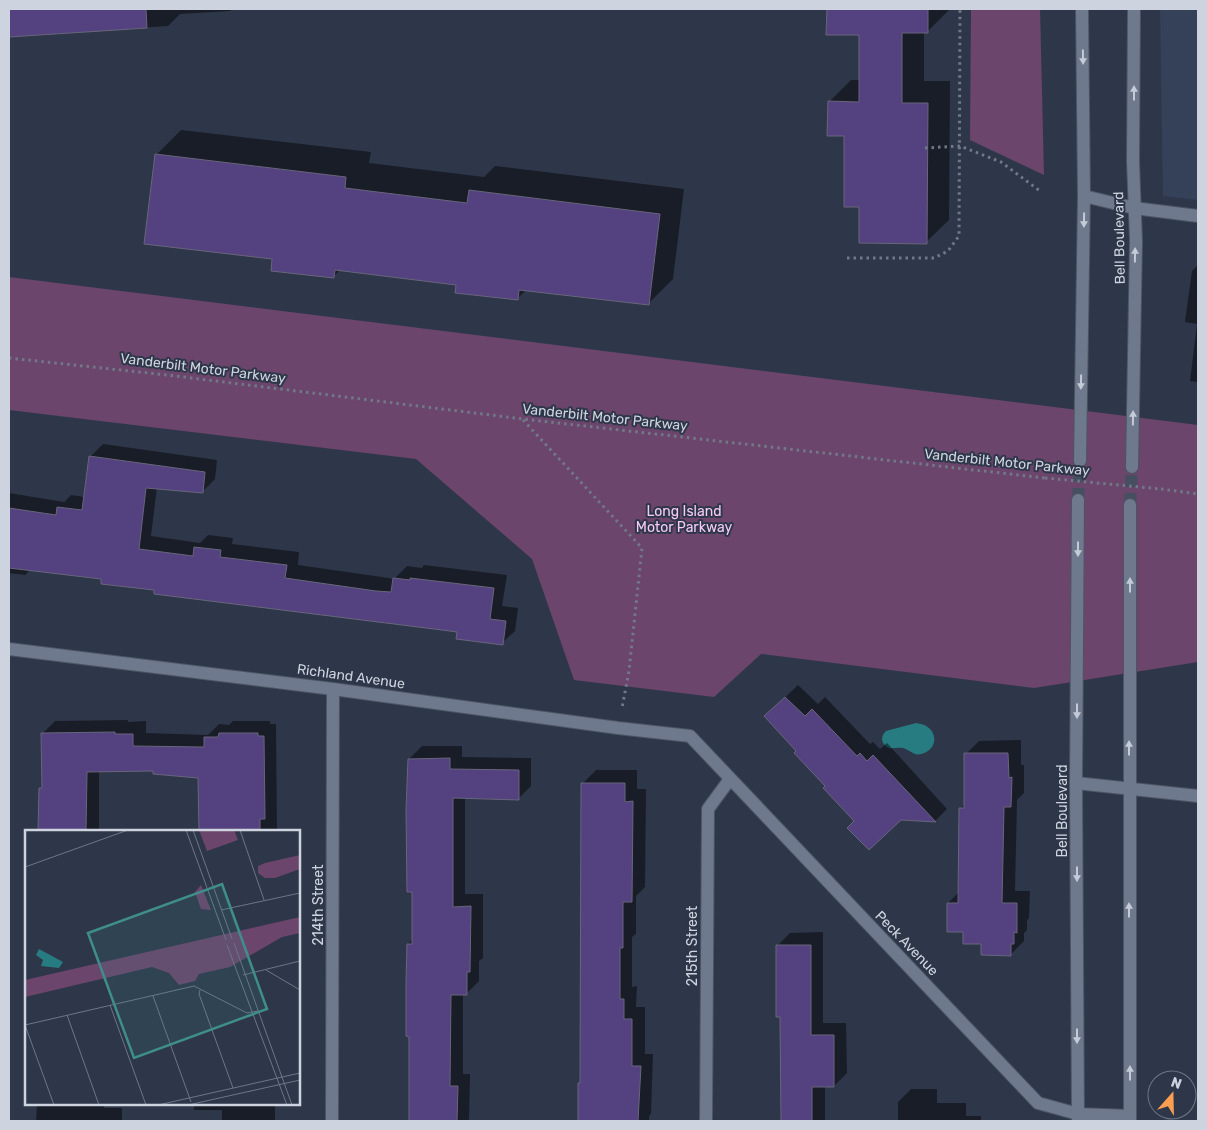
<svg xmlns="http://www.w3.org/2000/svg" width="1207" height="1130" viewBox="0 0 1207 1130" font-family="Rubik,sans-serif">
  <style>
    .built { fill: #354159 }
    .green { fill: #6b456c }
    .water { fill: #277c81 }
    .shadow { fill: #0007 }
    .building { fill: #53427f; stroke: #69657b }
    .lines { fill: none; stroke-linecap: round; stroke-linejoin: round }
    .minor-tunnel { stroke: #464f60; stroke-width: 12; stroke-dasharray: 12 6; stroke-linecap: butt }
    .minor-casing { stroke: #4d5564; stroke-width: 14 }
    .path { stroke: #717988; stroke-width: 3; stroke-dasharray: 2.5 4; stroke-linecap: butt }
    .minor { stroke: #6e798d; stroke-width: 12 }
    .path-bridge { stroke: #717988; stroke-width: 3; stroke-dasharray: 2.5 4; stroke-linecap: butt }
    .oneway { fill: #c4cbd7 }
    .labels { text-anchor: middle; stroke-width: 4; stroke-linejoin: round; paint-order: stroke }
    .street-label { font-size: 14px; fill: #ced4df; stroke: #2e3749 }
    .park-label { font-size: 14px; fill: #f6caf7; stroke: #2e3749 }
    .inset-road { fill: none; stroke: #6e7685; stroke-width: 1 }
    .view { fill: #3f8e8a; fill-opacity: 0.15; stroke: #3f8e8a; stroke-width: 2.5 }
    .inset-edge { fill: none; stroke: #ced4df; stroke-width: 2.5 }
  </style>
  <rect width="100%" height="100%" fill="#2e3749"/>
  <!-- built -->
  <path class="built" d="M 1160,9 L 1198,9 L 1198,200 L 1163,196 Z"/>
  <!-- green -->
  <path class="green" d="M 971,9 L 1040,9 L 1044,175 L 970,140 Z
    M 9,277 L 1198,425 L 1198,662 L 1034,688 L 761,654 L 714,697 L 574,680 L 532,559 L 416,459 L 9,410 Z"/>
  <!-- water -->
  <path class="water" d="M 916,723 C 939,725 940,750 921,754 C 914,756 910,750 903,748 C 898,747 893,749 888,748 C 881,743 880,737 886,731 Z"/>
  <!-- shadow -->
  <path class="shadow" d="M 9,9 L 232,9 L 230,11 L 180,14 L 168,26 L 9,36 Z
    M 828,9 L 950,9 L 928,31 L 924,31 L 924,81 L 950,81 L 949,220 L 926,242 L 845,135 L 829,102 L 851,80 L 860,80 L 860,34 L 828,34 Z
    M 181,130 L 371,152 L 369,163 L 484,177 L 495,166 L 684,189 L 673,279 L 648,304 L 526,290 L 517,299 L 458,284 L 340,270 L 333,277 L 273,258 L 156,155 Z
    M 1198,265 L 1198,382 L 1190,381 L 1197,324 L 1185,322 L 1192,271 Z
    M 103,444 L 217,460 L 215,479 L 202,492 L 157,487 L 151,536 L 200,543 L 208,535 L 233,538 L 232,544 L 299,552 L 298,565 L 389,578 L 394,579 L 407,566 L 422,568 L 424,565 L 507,575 L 502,606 L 518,608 L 515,631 L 502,643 L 458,631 L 155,589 L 102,578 L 31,569 L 25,575 L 9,573 L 9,493 L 64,502 L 71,495 L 85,497 L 90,457 Z
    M 798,685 L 818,704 L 825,697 L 870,744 L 873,742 L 880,749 L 887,743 L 947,809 L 935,821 L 900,819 L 856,821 L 798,751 L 778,704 Z
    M 128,720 L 128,722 L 146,721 L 146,733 L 208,735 L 219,724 L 229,725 L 233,721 L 270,721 L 270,724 L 276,724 L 277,831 L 200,831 L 200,776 L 154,770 L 99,771 L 99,831 L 40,831 L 40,789 L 43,786 L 42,734 L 55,721 Z
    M 1021,740 L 1021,765 L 1024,765 L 1024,793 L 1017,800 L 1015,891 L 1030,891 L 1029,918 L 1027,921 L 1027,930 L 1024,933 L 1024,941 L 1011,954 L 983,942 L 965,931 L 948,903 L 959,892 L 960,809 L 966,803 L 966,754 L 979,741 Z
    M 422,746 L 462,746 L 462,757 L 531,758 L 531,786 L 518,799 L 465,797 L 465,894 L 483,894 L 483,958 L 479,961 L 479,981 L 466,994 L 463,994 L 463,1074 L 470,1074 L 469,1121 L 410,1121 L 411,1060 L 408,944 L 413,939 L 409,759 Z
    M 596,770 L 637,770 L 637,789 L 646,789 L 645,887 L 636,896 L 636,934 L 632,937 L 632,987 L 637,986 L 636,1007 L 645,1007 L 645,1054 L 653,1054 L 651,1114 L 649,1116 L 649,1121 L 579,1121 L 581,1082 L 583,783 Z
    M 823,932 L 823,1023 L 846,1023 L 847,1073 L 834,1086 L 825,1086 L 825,1121 L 781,1121 L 781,1015 L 777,946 L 790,933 Z
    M 1198,965 L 1198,1009 L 1197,1009 L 1197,966 Z
    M 911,1089 L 937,1089 L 937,1103 L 966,1103 L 966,1116 L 981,1116 L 981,1121 L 898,1121 L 898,1102 Z
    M 37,1104 L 104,1104 L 104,1108 L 122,1108 L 122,1121 L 36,1121 Z
    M 194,1104 L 275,1104 L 275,1121 L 222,1121 L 222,1110 L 194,1110 Z"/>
  <!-- building -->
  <path class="building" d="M 9,9 L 146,9 L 147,28 L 9,37 Z
    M 827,9 L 928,9 L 928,33 L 902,33 L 902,103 L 928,103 L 927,244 L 859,243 L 859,207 L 844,207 L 844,136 L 827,136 L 828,101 L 859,102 L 859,35 L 826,35 Z
    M 155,154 L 346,177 L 345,188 L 467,203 L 469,190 L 660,214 L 649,305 L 519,290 L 518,300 L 455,293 L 456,285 L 335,270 L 334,278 L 271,271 L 272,259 L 144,244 Z
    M 89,456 L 205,472 L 203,493 L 146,488 L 139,549 L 193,556 L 194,547 L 221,550 L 220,557 L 287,565 L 285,578 L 376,591 L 391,592 L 393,578 L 410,580 L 410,578 L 494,588 L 490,619 L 506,621 L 503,645 L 456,639 L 457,632 L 442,630 L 154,594 L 154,590 L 101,584 L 101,579 L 9,568 L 9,508 L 56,515 L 57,507 L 82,510 Z
    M 785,697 L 805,716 L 812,709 L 857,756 L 860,753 L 867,761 L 873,755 L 936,822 L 901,820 L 869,850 L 847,828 L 854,821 L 823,788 L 825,786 L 794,753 L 796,751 L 764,716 Z
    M 115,732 L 115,734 L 133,734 L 133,746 L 204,747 L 204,737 L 218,737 L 219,733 L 258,733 L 258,736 L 264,736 L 265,819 L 260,819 L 260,831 L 199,831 L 198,778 L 153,774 L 153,771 L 87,772 L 86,831 L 38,831 L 39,788 L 42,788 L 41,733 Z
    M 964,753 L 1008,753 L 1009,778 L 1012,777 L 1011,807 L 1004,807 L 1002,903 L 1017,903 L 1017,933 L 1014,932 L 1014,944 L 1011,944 L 1011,956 L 981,955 L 981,944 L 963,944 L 963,932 L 947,932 L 947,903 L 958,903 L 959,808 L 964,808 Z
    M 450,758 L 450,769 L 519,770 L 519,800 L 453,798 L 453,907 L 471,906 L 470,972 L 467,972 L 467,995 L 451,995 L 450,1086 L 458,1086 L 457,1121 L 409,1121 L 409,1037 L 406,1036 L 406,983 L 407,944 L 412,944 L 412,892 L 407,892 L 406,810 L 408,759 Z
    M 581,783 L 625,783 L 625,802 L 633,801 L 632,902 L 623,902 L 623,948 L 620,948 L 620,999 L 624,999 L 624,1019 L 632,1019 L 632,1066 L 641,1066 L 638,1121 L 578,1121 L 578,1083 L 580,1083 Z
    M 776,945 L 811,945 L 811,1035 L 834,1035 L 834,1087 L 812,1087 L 812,1121 L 781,1121 L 780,1017 L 776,1017 Z"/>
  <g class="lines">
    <!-- minor-tunnel -->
    <path class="minor-tunnel" d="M 1078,500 L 1080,461
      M 1130,505 L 1132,467"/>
    <!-- minor casing -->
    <g class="minor-casing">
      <path id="minor" d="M 1084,196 L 1134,208 L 1198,216
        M 1080,461 L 1084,196 L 1082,9
        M 1132,467 L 1136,241 L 1133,161 L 1134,9
        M 9,649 L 333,689 L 618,728 L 690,736 L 1038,1103 L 1078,1114 L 1130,1116
        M 1076,783 L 1198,796
        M 1078,1120 L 1076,783 L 1078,500
        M 332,1121 L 333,689
        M 706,1121 L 708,809 L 730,779
        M 1130,1121 L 1130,505"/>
    </g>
    <!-- path -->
    <path class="path" d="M 925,148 L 960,146 L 1001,162 L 1040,191
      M 847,258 L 934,258 L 948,251 L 959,236 L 960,9
      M 9,358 L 167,375 L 523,419 L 1045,478
      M 523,420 L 642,548 L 629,671 L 622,708
      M 1161,489 L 1198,494"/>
    <!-- minor -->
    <use href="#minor" class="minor"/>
    <!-- path-bridge -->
    <path class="path-bridge" d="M 1045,478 L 1161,489"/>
  </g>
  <!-- one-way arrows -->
  <defs><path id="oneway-solid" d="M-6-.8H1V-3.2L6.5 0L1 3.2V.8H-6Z" transform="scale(1.25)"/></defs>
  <g class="oneway">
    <use href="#oneway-solid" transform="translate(1083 57) rotate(89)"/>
    <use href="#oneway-solid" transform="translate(1134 93) rotate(-90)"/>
    <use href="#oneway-solid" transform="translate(1084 220) rotate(91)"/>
    <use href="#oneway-solid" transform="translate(1135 255) rotate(-89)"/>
    <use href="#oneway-solid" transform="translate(1081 382) rotate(91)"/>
    <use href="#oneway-solid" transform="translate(1133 418) rotate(-89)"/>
    <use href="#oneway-solid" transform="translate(1078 549) rotate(90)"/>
    <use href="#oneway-solid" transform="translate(1130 585) rotate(-90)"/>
    <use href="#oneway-solid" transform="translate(1077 711) rotate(90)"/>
    <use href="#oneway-solid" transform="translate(1129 748) rotate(-90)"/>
    <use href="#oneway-solid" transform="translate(1077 874) rotate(90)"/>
    <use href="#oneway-solid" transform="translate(1129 910) rotate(-90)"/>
    <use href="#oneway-solid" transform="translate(1077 1036) rotate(90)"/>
    <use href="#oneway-solid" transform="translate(1130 1073) rotate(-90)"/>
  </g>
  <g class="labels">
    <!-- street labels -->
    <g class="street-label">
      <text transform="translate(1119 238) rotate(-91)" y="5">Bell Boulevard</text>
      <text transform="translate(203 368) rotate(7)" y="5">Vanderbilt Motor Parkway</text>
      <text transform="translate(605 417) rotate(6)" y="5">Vanderbilt Motor Parkway</text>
      <text transform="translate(1007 462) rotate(6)" y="5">Vanderbilt Motor Parkway</text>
      <text transform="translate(351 676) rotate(8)" y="5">Richland Avenue</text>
      <text transform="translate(1062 811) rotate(-90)" y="5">Bell Boulevard</text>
      <text transform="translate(318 905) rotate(-90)" y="5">214th Street</text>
      <text transform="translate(907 943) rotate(46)" y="5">Peck Avenue</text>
      <text transform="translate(692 946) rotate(-90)" y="5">215th Street</text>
    </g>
    <!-- park labels -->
    <g class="park-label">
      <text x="684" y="516">Long Island<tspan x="684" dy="16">Motor Parkway</tspan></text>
    </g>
  </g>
  <!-- overview -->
  <g transform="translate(25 830)">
    <rect width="275" height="275" fill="#2e3749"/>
    <path d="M 174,0 L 209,0 L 213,10 L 182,21 ZM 275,25 L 275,39 L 250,48 L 240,48 L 233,43 L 233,36 L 240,33 ZM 176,55 L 186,80 L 176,79 L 170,62 ZM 275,87 L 275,103 L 257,107 L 205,137 L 174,144 L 170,151 L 154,155 L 144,143 L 127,137 L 0,167 L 0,150 Z" fill="#6b456c"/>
    <path d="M 14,119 L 38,132 L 34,138 L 16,136 L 18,130 L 11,125 Z" fill="#277c81"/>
    <path class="inset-road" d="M 161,0 L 201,110M 168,0 L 207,109M 215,0 L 239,70M 0,37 L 103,0M 196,80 L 275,63M 209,113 L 267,275M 202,115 L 262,275M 241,140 L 275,160M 218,145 L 275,131M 175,160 L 174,164 L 208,258M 128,166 L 166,272M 85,175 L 121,275M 42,185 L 74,275M 29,275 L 0,195 L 169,156 L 222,183 L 233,181M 133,275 L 275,243M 163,275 L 275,250"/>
    <path class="view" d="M 197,54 L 242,179 L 109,228 L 63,103 Z"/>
    <rect width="275" height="275" class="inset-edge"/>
  </g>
  <!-- border -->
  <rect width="1207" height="1130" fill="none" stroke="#ced4df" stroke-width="20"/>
  <!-- north arrow -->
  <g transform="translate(1172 1095) rotate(20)"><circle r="24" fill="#2e3749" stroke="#6e7685"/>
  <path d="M0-4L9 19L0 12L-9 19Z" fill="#fb9e50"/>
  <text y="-8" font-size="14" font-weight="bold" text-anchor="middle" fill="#ced4df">N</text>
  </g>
</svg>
